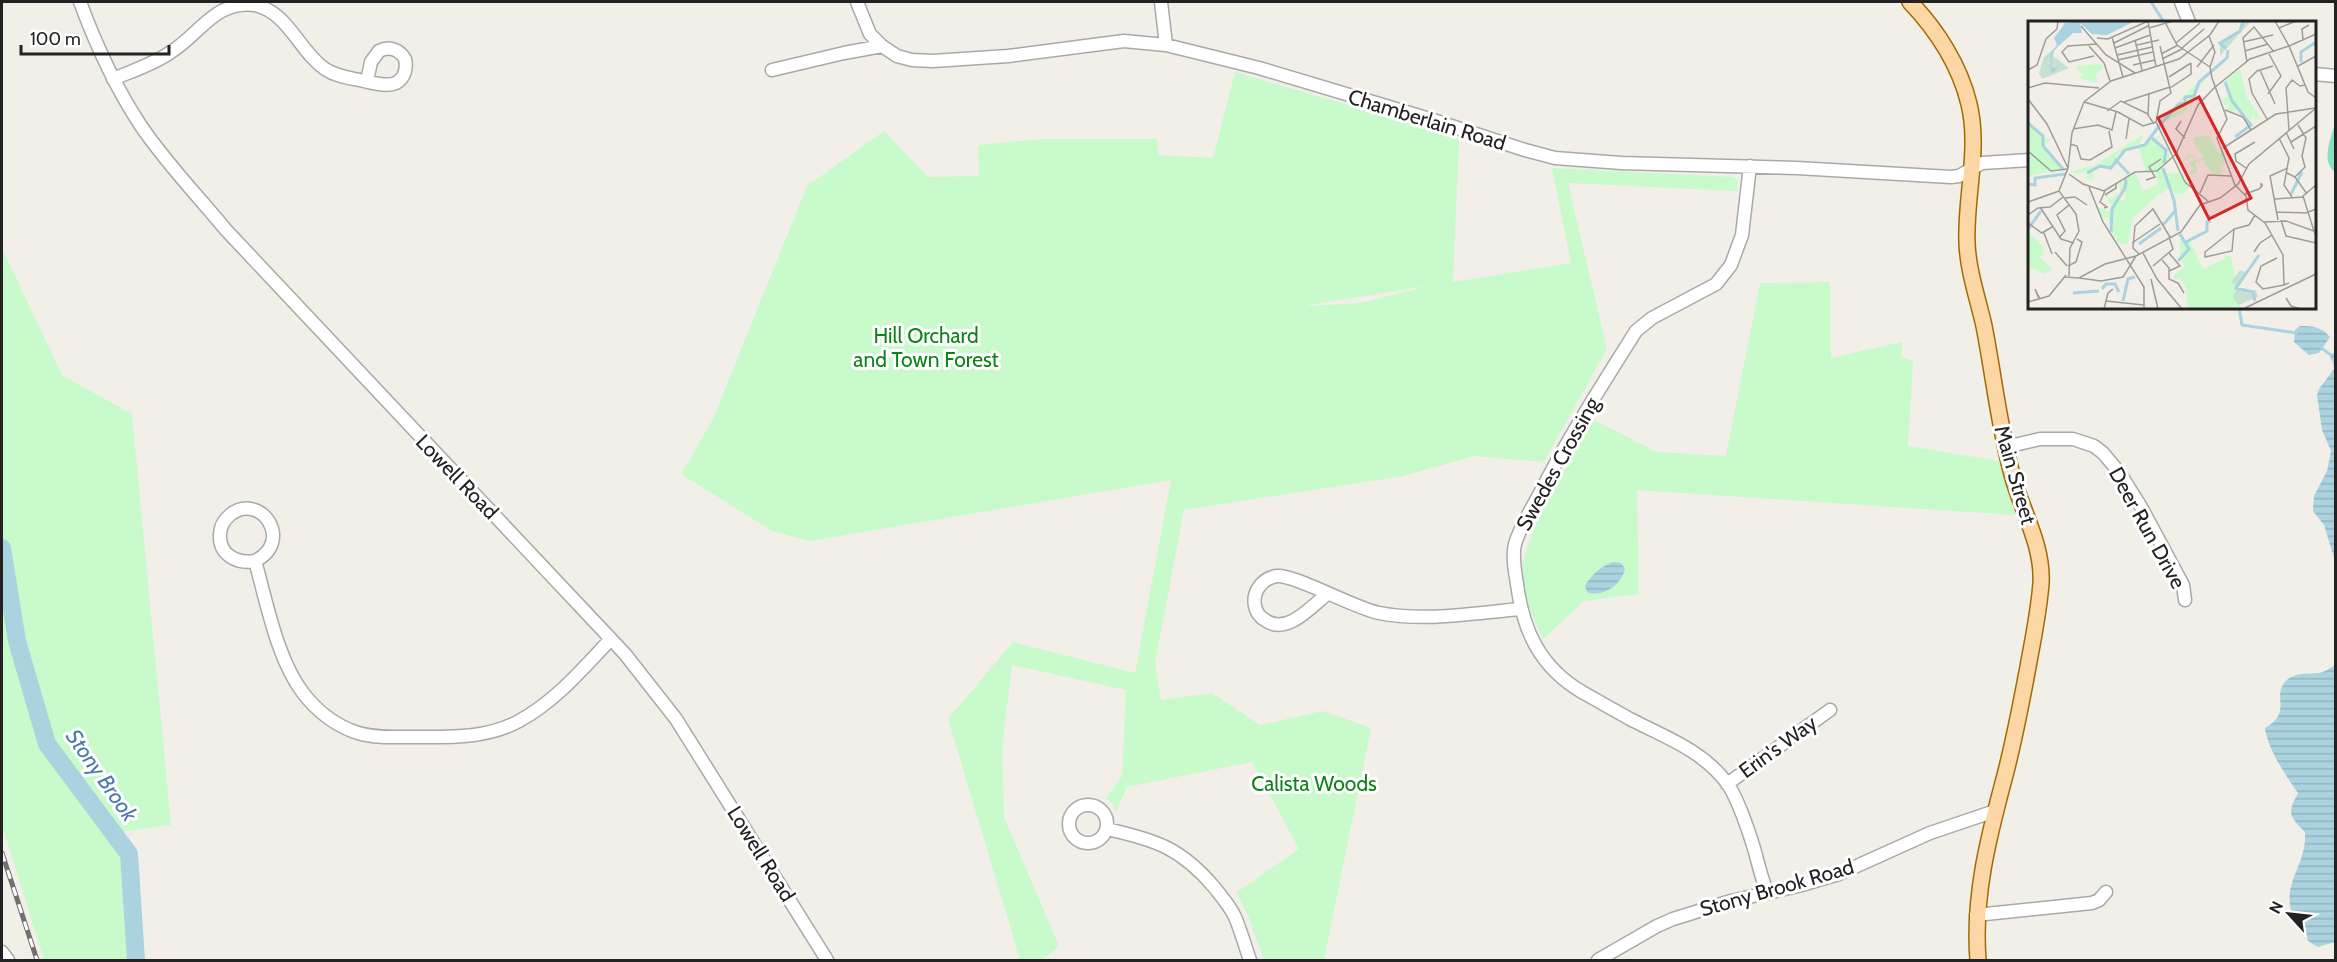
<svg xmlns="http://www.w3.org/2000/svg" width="2337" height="962" viewBox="0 0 2337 962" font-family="Cabin,sans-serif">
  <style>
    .park { fill: #c8facc; fill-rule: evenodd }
    .pitch { fill: #88e0be }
    .water { fill: url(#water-rules) }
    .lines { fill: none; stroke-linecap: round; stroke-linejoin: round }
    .stream { stroke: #aad3df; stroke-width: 3 }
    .river { stroke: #aad3df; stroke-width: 18 }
    .minor-casing { stroke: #a9a9a9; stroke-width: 15 }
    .major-casing { stroke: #a06b00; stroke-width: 18 }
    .minor { stroke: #fff; stroke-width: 12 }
    .major { stroke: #fcd6a4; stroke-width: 15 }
    .rail-casing { stroke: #707070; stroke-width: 5 }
    .rail { stroke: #fff; stroke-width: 3; stroke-dasharray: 9; stroke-linecap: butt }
    .labels { text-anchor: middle; stroke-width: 6; stroke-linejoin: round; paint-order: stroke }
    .street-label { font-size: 21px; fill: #222; stroke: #fff }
    .park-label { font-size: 21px; fill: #0c8416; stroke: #fff }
    .water-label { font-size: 22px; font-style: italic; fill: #4a7aab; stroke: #fff }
    .inset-river { fill: none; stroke: #aad3df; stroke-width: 3 }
    .inset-road { fill: none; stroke: #9f9d99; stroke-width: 1.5 }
    .view { fill: #d62828; fill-opacity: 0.15; stroke: #d62828; stroke-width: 3 }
    .inset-edge { fill: none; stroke: #222; stroke-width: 3 }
  </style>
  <defs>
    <pattern id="water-rules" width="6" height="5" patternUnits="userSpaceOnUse" patternTransform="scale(1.5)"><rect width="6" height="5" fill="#aad3df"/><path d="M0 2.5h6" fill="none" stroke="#92b5bf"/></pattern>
  </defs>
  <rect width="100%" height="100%" fill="#f2efe9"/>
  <!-- park -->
  <path class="park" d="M 1235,72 L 1394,118 L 1459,140 L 1453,282 L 1571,263 L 1552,168 L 1734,177 L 1738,182 L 1737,191 L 1568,183 L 1607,349 L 1544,462 L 1475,456 L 1403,476 L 1184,510 L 1155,663 L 1161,700 L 1212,693 L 1260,725 L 1323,711 L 1371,728 L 1324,960 L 1264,960 L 1248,916 L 1237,892 L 1299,849 L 1252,762 L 1127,787 L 1116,811 L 1112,803 L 1106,798 L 1122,776 L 1126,690 L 1012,665 L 1002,748 L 1004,817 L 1059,946 L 1042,960 L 1020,960 L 948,719 L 1013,642 L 1135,673 L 1171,480 L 810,541 L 772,531 L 681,474 L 713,419 L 807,186 L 884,131 L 928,177 L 979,176 L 978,145 L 1042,139 L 1157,139 L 1158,155 L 1213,158 ZM 1428,286 L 1361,303 L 1308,306 L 1309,305 Z
    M 2,248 L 62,375 L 132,414 L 171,825 L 113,833 L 129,854 L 136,960 L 44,960 L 2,826 Z
    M 1830,282 L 1831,358 L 1902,342 L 1902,357 L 1913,361 L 1908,446 L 1999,461 L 2015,515 L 1637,490 L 1639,594 L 1584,601 L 1543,639 C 1534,619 1521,596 1522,574 C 1524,528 1571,461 1594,420 L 1657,452 L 1726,456 L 1760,283 Z"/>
  <!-- pitch -->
  <path class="pitch" d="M 2335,122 L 2335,121 L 2335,172 C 2320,161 2332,137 2335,122 Z"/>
  <!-- water -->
  <path class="water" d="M 2300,326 C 2313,326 2322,327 2330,337 L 2319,353 L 2309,355 L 2294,342 L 2295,330 Z
    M 2332,353 L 2336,353 L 2335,561 L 2324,525 L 2313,511 L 2314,496 L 2327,471 L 2331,451 L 2322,430 L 2317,395 L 2319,389 L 2334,369 L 2333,362 L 2330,358 Z
    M 1613,562 L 1621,563 L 1625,569 C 1621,585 1603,598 1587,592 L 1585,586 C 1592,574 1600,567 1613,562 Z
    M 2335,665 L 2335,942 L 2318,947 C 2305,940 2299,933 2294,919 C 2279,883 2307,868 2305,832 C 2289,816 2287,813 2298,793 C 2285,774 2268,750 2265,728 C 2292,712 2273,698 2284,683 C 2292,672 2308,674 2319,673 C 2325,672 2330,668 2335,665 Z"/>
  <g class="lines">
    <!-- stream -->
    <path class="stream" d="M 2151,2 L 2164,22
      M 2239,308 L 2242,325 L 2297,333
      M 2320,347 L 2331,355"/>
    <!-- river -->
    <path class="river" d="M 2,548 L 17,641 L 47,744 L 129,854 L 136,960"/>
    <!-- minor casing -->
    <g class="minor-casing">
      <path id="minor" d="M 80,2 C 96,45 115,87 141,126 C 166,163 198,196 226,230 L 625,654 L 676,719 L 827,960
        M 857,2 L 870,34 L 882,46 L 897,56 L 912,60 L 933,61 L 1008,56 L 1124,41 L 1166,45 L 1259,68 L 1433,120 L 1525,150 L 1555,158 L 1621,163 L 1797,168 L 1951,177 L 1959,176 L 1982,163 L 2030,160
        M 1161,2 L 1166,45
        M 2181,2 L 2189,22
        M 772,70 L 844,53 L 882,46
        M 2314,74 L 2336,76
        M 113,79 C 132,71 154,64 171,52 C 200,34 215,0 255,5 C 288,12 299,51 325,69 C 337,77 351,78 364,81 C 374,83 387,87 396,83 C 405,78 407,68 405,59 C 399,49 389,46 379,51 L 371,62 L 367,81
        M 1750,166 L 1742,235 L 1731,265 L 1716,284 L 1652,318 L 1636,331 C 1602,385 1568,438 1539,495 C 1531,510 1520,527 1515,544 C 1512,556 1515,572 1517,584 C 1523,631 1540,667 1582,692 C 1598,701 1614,710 1630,719 C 1665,737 1702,750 1727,783 C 1739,800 1753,843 1758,863 C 1761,874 1763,883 1768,893
        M 2006,447 L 2040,439 L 2073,439 L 2094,446 L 2103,453 L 2119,472 L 2141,507 L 2183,585 L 2185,600
        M 255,561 C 295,541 260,491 230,515 C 224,520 220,527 220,535 C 219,555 237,564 255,561 C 267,603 277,659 303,693 C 317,711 336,726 358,733 C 375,738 394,737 412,737 C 449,737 486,739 519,721 C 556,701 582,669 611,639
        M 1327,594 C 1311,607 1286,636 1265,620 C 1260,617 1256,612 1255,606 C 1252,591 1263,578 1277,576 C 1294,574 1354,608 1379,613 C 1425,622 1475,613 1520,609
        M 1727,784 L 1830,710
        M1069 824a19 19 0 1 1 38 0a19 19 0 1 1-38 0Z
        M 1107,829 C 1156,840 1181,848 1214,887 C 1221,896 1230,906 1235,917 C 1241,931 1245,946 1250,960
        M 1976,915 L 2092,903 L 2099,900 L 2106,892
        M 2,952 L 8,960
        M 1598,960 L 1657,926 L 1673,919 L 1731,901 L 1798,886 L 1839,874 L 1930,833 L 1995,811"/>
    </g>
    <!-- major casing -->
    <g class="major-casing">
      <path id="major" d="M 1910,2 C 1937,30 1960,66 1969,104 C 1980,149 1965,198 1967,243 C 1968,271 1978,299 1984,326 C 1994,377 1999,428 2013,478 C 2023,513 2043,546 2041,583 C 2039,611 2033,639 2028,667 C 2021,704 2014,742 2004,779 C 1988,839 1973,898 1978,960"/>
    </g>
    <!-- minor -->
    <use href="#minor" class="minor"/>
    <!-- major -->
    <use href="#major" class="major"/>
    <!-- rail casing -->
    <g class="rail-casing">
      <path id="rail" d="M 2,853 L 37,960"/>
    </g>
    <!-- rail -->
    <use href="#rail" class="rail"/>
  </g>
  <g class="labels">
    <!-- street labels -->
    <g class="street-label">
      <text transform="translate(1427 120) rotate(17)" y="7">Chamberlain Road</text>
      <text transform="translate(1558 464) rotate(-61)" y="7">Swedes Crossing</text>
      <text transform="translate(2015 475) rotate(74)" y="7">Main Street</text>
      <text transform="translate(457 477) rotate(46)" y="7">Lowell Road</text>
      <text transform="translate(2147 528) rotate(61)" y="7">Deer Run Drive</text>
      <text transform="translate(1778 747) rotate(-36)" y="7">Erin's Way</text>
      <text transform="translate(761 854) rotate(58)" y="7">Lowell Road</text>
      <text transform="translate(1777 888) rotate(-16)" y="7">Stony Brook Road</text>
    </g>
    <!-- park labels -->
    <g class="park-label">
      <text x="926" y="343">Hill Orchard<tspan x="926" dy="24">and Town Forest</tspan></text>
      <text x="1314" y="791">Calista Woods</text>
    </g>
    <!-- water labels -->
    <g class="water-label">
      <text transform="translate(102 775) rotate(55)" y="8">Stony Brook</text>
    </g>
  </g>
  <!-- overview -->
  <g transform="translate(2028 21)">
    <rect width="288" height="288" fill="#f2efe9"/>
    <path d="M 213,0 L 223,0 L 192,35 L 192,21 L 212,9 ZM 28,26 L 25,35 L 41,47 L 14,58 L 11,52 L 16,36 ZM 212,249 L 218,251 L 205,269 L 228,269 L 230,276 L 208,285 L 166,288 L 200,264 Z" fill="#c6e0d4"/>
    <path d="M 73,43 L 75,47 L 67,54 L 70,62 L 50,57 L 55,55 L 48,45 ZM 183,48 L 156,91 L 129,105 L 129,102 ZM 212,48 L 219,77 L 231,94 L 233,100 L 228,96 L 229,102 L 225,94 L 223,99 L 212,88 L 202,91 L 198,89 L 202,83 L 196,84 L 194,79 L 201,75 L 197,60 ZM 0,106 L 8,108 L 15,118 L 23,118 L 16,125 L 35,147 L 0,155 ZM 116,113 L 112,123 L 117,124 L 135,113 L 129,118 L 133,126 L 140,129 L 142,139 L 134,146 L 137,153 L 150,151 L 162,165 L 155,173 L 147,173 L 143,166 L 129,175 L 105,197 L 100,223 L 95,224 L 88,220 L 89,214 L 85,216 L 80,197 L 73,196 L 67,185 L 83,191 L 83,183 L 74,178 L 82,182 L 77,174 L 83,178 L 90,172 L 90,179 L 96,180 L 98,172 L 92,170 L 92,160 L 98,165 L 96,157 L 108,152 L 115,170 L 130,163 L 128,150 L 118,151 L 110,123 L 90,133 L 83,147 L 65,147 L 65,160 L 58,157 L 61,149 L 51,153 L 41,151 L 67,144 ZM 181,115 L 191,132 L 195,131 L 197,142 L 191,145 L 195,150 L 198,147 L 202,155 L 198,148 L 192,153 L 185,153 L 175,139 L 167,142 L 170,151 L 155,156 L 166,147 L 161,142 L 166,140 L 165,135 L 152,142 L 161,133 L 166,134 L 168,140 L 176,137 L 166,123 L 166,116 ZM 0,210 L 15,226 L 16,232 L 12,236 L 24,249 L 15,253 L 4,247 L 0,250 ZM 152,218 L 162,220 L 175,248 L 197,238 L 196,234 L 203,236 L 207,254 L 203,261 L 209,266 L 205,277 L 213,286 L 160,288 L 157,264 L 152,257 L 146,259 L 146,254 L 157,246 L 152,237 Z" fill="#c8facc"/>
    <path d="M 50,0 L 107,0 L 79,14 L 64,13 L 52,2 L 54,12 L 45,12 L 25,30 L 23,47 L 30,47 L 24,52 L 22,46 L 23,37 L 22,36 L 23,31 L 29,24 L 26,17 L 37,2 Z" fill="#aad3df"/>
    <path class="inset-river" d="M 198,28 L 192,22 L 212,10 L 215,0M 273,41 L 273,31 L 288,21M 197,61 L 204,80 L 223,104 L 207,116M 0,102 L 15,115 L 15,125 L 35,148M 124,117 L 138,129 L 136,142M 87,138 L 101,153M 135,147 L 146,179 L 150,210M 59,152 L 72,145 L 83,147 L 97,129 L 117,124 L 131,105 L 151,83 L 157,82 L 157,76 L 166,75 L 171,61 L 199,37 L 200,29M 0,163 L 7,164 L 7,157 L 37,153M 263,173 L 274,151M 135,204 L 147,190M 0,208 L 13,190M 83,211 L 84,188 L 97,167 L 98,158M 156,222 L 179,210 L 179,201 L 183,200M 111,223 L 133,207M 150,240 L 161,228 L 152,213M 74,268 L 78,263 L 87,263 L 91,271M 45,272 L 71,270M 95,280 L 100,258 L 107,256M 227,280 L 225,271 L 208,267 L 231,234"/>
    <path class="inset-road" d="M 247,0 L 261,25 L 288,13M 138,3 L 149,24 L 182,46M 53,5 L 78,34 L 107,52M 121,7 L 145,0M 251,7 L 268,0M 181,15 L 187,31 L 182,46 L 184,57 L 199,98 L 189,117 L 207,164 L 218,175 L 220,189 L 237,202 L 255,234 L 256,264 L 261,262M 84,16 L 95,56M 69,17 L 80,18 L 120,0 L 128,46M 107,19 L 114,49M 275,19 L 274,8 L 281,4M 215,21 L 245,14M 86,22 L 120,5M 148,22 L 172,2M 109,24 L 131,19M 61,25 L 76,42 L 82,60M 87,27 L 122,14M 154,27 L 176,8M 217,30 L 240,23M 133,33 L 150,24M 89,34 L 124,26M 66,35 L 41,41 L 34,31 L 40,25 L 69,23M 134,38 L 154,28M 90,39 L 125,31M 219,41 L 215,17 L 226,6 L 246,31M 105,44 L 127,39M 270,45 L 288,35M 169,46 L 186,24M 0,49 L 9,44 L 18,18 L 29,8 L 30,0M 232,49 L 247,83M 141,56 L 163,42M 0,67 L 17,62 L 71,67M 142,67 L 163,53 L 163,42M 121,72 L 120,94 L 126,103M 240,73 L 253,55 L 241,33M 0,78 L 19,103 L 40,147 L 31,170 L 48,193 L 51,210 L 42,227 L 41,255M 56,81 L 90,91 L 115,105 L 128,101 L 157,161 L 180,180M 96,81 L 142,66M 197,89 L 215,96 L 223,109M 79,90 L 93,80 L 120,93M 239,98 L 224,72 L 221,58 L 229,50 L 245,45M 153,100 L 148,108 L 157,117M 128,101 L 132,80 L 143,72 L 132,25M 45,108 L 70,104 L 84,109 L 88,91M 261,109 L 258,67 L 264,59 L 272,65 L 277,64M 258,111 L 266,128M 251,117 L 261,137 L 256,164 L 264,176M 98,118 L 101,98M 263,121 L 288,105M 42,123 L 49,125 L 53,138 L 62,139 L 84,126 L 81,110M 195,127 L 248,93 L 287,87M 0,130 L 23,150 L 39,148M 40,147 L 44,112 L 56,81 L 83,60 L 151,38 L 182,14 L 191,0M 218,147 L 208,140 L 207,133 L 227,121M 259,152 L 267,156 L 279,173M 41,153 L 55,163 L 76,170 L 107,151 L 129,150 L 148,133 L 170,84 L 186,67 L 222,38 L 261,25 L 280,71 L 288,77M 267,156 L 277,146 L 274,135 L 278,117 L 270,104M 118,159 L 127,156 L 121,146 L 133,138M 61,166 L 75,201 L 116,266 L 116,288M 172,172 L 180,154 L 203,155M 217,173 L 231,168 L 234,165 L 234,164 L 233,162 L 233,166M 77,174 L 88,167 L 88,162M 37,177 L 47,176 L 59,184M 247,178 L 275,176M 0,181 L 31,170M 12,186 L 33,218 L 46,222M 76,187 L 79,186 L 72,181 L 77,170M 248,191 L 278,192 L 288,188M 0,194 L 10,187 L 22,186 L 35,176M 250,199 L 242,155 L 260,147M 253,199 L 258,215 L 288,222M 236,201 L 258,200 L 286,210 L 288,215M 0,202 L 14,212 L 24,206M 206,208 L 177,231 L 177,236 L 204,230 L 206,208 L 221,204 L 227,194M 286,210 L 275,175 L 288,164M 16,212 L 24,233M 31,217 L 37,210 L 29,194 L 41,184M 104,222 L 132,203M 27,231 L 39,245M 226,231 L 232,222 L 244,214M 115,232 L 129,258 L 154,288M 141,232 L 152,245 L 141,250M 111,233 L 105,227 L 107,205 L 125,188 L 142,216M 249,237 L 233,245 L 228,261 L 235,268 L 256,264M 134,239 L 141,247 L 141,258 L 150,262 L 156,272M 40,245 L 48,241 L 54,221 L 49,218M 125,245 L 145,228 L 141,216M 37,256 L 51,257 L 77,243 L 108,235 L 153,211 L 172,184 L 192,177 L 210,163 L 221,143 L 288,87M 51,257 L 73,260 L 95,256 L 108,235M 123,258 L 130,288M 258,277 L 263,285 L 273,288M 11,278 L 7,268 L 12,278M 78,280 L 116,284M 0,281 L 21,275 L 38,254M 76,288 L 80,272 L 85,268M 215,288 L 288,253"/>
    <path class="view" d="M 171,76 L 223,177 L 181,198 L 130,97 Z"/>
    <rect width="288" height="288" class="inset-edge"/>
  </g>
  <!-- border -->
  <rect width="2337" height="962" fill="none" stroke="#222222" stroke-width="6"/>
  <!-- north arrow -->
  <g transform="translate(2289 914) rotate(297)" stroke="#ffffff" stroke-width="4.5" paint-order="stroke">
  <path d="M0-4.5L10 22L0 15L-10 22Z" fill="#222222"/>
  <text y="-9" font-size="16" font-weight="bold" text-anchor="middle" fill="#222222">N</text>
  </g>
  <!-- scale -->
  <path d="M21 45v9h148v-9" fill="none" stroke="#222222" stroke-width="3"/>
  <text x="30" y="45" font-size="18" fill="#222222" stroke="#ffffff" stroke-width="4.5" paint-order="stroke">100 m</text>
</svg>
